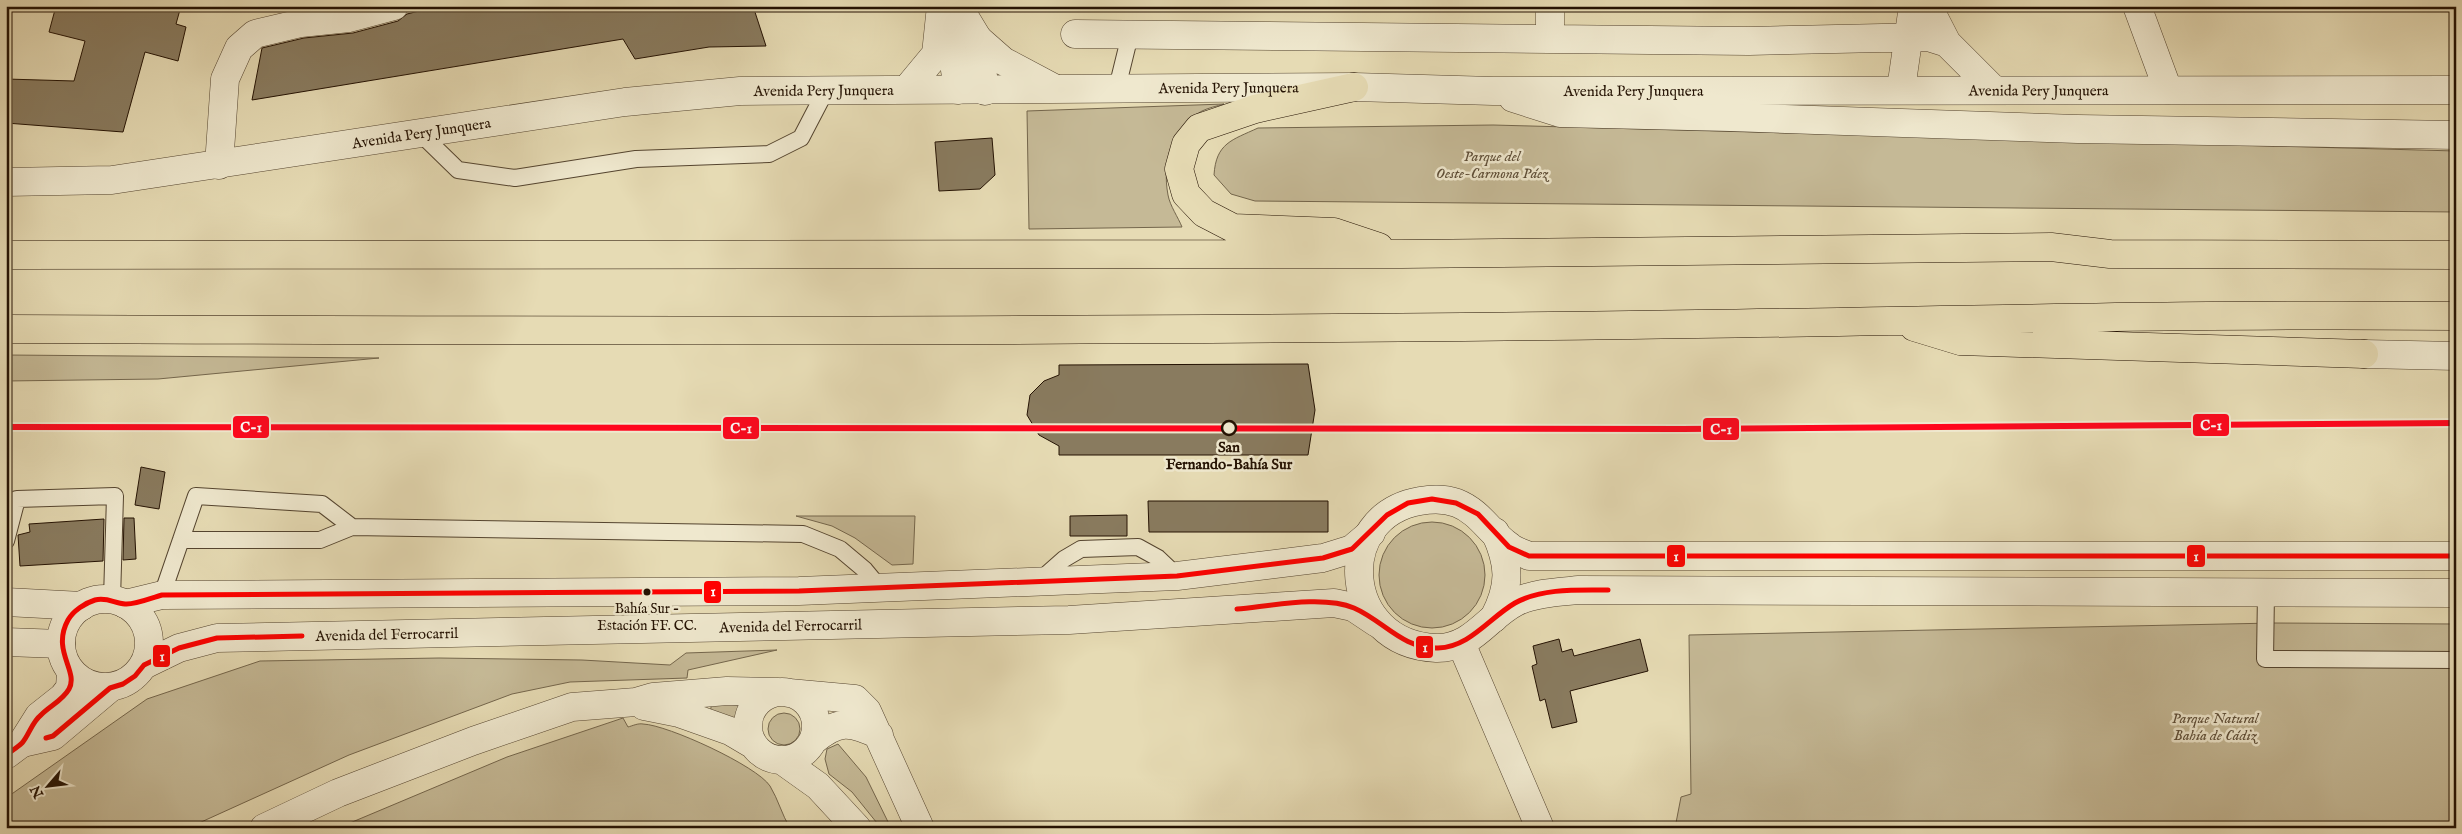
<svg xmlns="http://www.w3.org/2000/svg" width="2462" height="834" viewBox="0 0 2462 834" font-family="'IM FELL English',serif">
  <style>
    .green { fill: #c5b996; stroke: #74664c }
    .building { fill: #897b5f; stroke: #241203 }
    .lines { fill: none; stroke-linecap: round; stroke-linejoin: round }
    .service-casing { stroke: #54442f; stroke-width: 18 }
    .minor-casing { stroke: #54442f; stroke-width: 29 }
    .tertiary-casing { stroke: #54442f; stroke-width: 29 }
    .motorway-casing { stroke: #241203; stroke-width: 29 }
    .service { stroke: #efe8ce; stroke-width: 16 }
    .minor { stroke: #efe8ce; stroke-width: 28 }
    .tertiary { stroke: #efe8ce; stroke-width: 28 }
    .motorway { stroke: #e6dbb4; stroke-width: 28 }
    .bus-1-casing { stroke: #efe8ce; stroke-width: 9 }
    .bus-1 { stroke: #f00; stroke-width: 5 }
    .rail-1-casing { stroke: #efe8ce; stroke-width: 10 }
    .rail-1 { stroke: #ff061d; stroke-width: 6 }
    .stop-dot { fill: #efe8ce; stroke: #241203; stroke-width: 2.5 }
    .bus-dot { fill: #241203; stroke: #efe8ce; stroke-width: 2 }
    .labels { text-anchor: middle; stroke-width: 5; stroke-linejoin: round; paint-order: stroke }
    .bus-label { font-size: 14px; fill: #241203; stroke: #efe8ce }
    .street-label { font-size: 15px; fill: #241203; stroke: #efe8ce }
    .park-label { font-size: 15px; font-style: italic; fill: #5c4c36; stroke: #efe8ce }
    .stop-label { font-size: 15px; font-weight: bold; fill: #241203; stroke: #efe8ce }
    .line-badge { stroke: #efe8ce; stroke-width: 2 }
    .badge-label { font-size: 14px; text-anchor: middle; font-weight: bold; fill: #fff }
  </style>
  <rect width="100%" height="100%" fill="#e6dbb4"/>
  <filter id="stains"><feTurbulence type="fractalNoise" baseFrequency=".004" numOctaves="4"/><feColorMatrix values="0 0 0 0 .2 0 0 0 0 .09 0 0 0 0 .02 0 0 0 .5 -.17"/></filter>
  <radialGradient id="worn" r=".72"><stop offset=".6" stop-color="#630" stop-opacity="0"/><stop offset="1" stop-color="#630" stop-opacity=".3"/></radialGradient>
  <!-- green -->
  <path class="green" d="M 1224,104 C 1217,106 1208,108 1202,111 C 1171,127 1162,163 1168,195 C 1170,206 1178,217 1182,227 L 1029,229 L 1027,111 Z
    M 1493,125 L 2456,151 L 2456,212 L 1255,201 L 1231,194 L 1214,175 C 1216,143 1232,140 1258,128 Z
    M 6,355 L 379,358 L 158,379 L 6,381 Z
    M 796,516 L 915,516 L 913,564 L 892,565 L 855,538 L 832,526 Z
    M1379 575a53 53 0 1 1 106 0a53 53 0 1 1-106 0Z
    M 2274,623 L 2456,624 L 2456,828 L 1675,828 L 1681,797 L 1691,794 L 1689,635 Z
    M 777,650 L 688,670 L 687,678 L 570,682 L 512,694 L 349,755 L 188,828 L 6,828 L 6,798 L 147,699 L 260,661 L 439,658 L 582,660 L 670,665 L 686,653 Z
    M 712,701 L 746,707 L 738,728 L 710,714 Z
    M768 729a16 16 0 1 1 32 0a16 16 0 1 1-32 0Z
    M 623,718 L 628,727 C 632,726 638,723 643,724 C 668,725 757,766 770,786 C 778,799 782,815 790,828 L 338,828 L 507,757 Z
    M 838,744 L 866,777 L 891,828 L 881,828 L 852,792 L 829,774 L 825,759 L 827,749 Z"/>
  <!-- building -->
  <path class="building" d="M 56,6 L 181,6 L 176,24 L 186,27 L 178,61 L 145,52 L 123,132 L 6,123 L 6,79 L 74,81 L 85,41 L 49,32 Z
    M 439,6 L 753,6 L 766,46 L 709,47 L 635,59 L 623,39 L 252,100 L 262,48 L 304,38 L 353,33 L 398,21 L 407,14 Z
    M 992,138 L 995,175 L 980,189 L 939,191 L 935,142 Z
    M 1308,364 L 1315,410 L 1308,455 L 1059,455 L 1059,446 L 1039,435 L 1027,415 L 1030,395 L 1044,381 L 1059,375 L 1059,365 Z
    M 141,467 L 165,472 L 159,509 L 135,505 Z
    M 1148,501 L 1328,501 L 1328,532 L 1149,532 Z
    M 1127,515 L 1127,536 L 1070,536 L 1070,516 Z
    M 124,518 L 134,518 L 136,559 L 123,560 Z
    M 104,519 L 103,561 L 20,566 L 18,535 L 30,532 L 29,524 Z
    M 1559,639 L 1562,652 L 1572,649 L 1574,656 L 1640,639 L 1648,671 L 1570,691 L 1577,722 L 1552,728 L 1545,699 L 1540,701 L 1532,666 L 1537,664 L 1533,646 Z"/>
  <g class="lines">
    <!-- service casing -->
    <g class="service-casing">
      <path id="service" d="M 1117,88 L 1130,35
        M 420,133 L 458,170 L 515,178 L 636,159 L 769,154 L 801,138 L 826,90
        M 181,540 L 320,540 L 352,527
        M 6,541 L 17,499 L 115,496 L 112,599
        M 1038,582 L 1064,559 L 1081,549 L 1138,547 L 1158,558 L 1177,576
        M 2266,593 L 2265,659 L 2456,660
        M 162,595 L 196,496 L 322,504 L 352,527 L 803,534 L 840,549 L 865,570 L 880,588"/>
    </g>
    <!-- minor casing -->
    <g class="minor-casing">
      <path id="minor" d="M 1928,6 L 1947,43 L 1992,88
        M 2137,6 L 2168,90
        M 1075,34 L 1749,41 L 1928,37 L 1947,43
        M 1550,39 L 1550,6
        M 1901,89 L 1913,6
        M 219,165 L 225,79 L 239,48 L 255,34 L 301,23 L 349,18 L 394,6
        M 1461,643 L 1540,828
        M748 726a34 34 0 1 1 68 0a34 34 0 1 1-68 0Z
        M 789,693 L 855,699 L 867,711 L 920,828
        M 644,706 L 679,713 L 730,731 L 752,744
        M 814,740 C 838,720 850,721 879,735
        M 783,761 L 818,786 L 857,828
        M 264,828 L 338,793 L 473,741 L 572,707 L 636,702 L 653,697 L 727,691 L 777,692"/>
    </g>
    <!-- tertiary casing -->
    <g class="tertiary-casing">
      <g id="tertiary">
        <path d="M 958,6 L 978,39 L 985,91"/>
        <path d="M 948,23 L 958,90"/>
        <path d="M 978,39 L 1003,61 L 1054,88"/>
        <path d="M 907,89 L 936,54 L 941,6"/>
        <path d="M 1513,98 L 1560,113 L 1730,117 L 2078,129 L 2456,135"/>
        <path id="s1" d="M 6,182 L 112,180 L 625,102 L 740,91 L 1354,87 L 1493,91 L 2456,90"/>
        <path d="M 2364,354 L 2456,356"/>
        <path d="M 2456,556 L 1529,556 C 1523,553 1514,551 1509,546 C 1490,533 1480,512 1457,503 C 1446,499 1432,499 1420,501 C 1332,516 1341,644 1436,648 C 1472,649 1488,616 1516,602 C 1534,593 1559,592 1579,590 L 2456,593"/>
        <circle cx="105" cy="643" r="44"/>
        <path d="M 6,602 L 82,606"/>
        <path d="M 125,604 L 162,595 L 799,591 L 1177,576 L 1323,558 L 1352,549 L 1371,533"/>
        <path d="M 1494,618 C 1511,585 1510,565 1495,532"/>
        <path d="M 6,642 L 61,644"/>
        <path id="s2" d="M 144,665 L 179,648 L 217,638 L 1069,620 L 1334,603 L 1353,607 L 1377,623"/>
        <path d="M 22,743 L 53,736 L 110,688"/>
        <path d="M 6,755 L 22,743 L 39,716 L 63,697 L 70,688 L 71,672"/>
      </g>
    </g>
    <!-- motorway casing -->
    <g class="motorway-casing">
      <path id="motorway" d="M 1354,87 L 1255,109 L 1199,128 L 1186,144 L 1179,169 L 1186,194 L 1204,213 L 1233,228 L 1334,232 L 1379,247
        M 6,255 L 1402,254 L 2051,247 L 2110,254 L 2456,255
        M 1914,327 L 1960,341 L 2364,354
        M 6,329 C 548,331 1090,332 1631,325 C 1906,322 2181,313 2456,316"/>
    </g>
    <!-- service -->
    <use href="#service" class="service"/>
    <!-- minor -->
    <use href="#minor" class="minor"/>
    <!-- tertiary -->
    <use href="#tertiary" class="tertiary"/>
    <!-- motorway -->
    <use href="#motorway" class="motorway"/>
    <!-- bus-1 casing -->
    <g class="bus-1-casing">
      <path id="bus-1" d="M 1237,609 C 1270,606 1323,595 1354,608 C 1384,621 1402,649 1438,648 C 1470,647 1489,618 1515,603 C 1542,588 1578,590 1608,590
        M 46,738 L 53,736 L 110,688 L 123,684 L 135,676 L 144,665 L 179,648 L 217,638 L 302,636
        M 6,755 C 11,751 17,748 22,743 C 29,735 32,722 41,715 C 50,706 63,700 69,689 C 79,671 51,651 68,620 C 73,611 85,603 95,600 C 107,597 114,603 125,604 C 135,605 151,598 162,595 L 799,591 L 1177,576 L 1323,558 L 1352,549 L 1387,515 L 1408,503 L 1432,499 L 1456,503 L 1478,514 L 1509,547 L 1529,556 L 2456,556"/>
    </g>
    <!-- bus-1 -->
    <use href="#bus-1" class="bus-1"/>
    <!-- rail-1 casing -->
    <g class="rail-1-casing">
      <path id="rail-1" d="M 6,427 L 1682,429 L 2456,423"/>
    </g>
    <!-- rail-1 -->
    <use href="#rail-1" class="rail-1"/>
  </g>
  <!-- markers -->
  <circle class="stop-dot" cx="1229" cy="428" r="7"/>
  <circle class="bus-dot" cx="647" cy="592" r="4.5"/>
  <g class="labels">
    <!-- bus labels -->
    <g class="bus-label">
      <text x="647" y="613">Bahía Sur -<tspan x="647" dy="17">Estación FF. CC.</tspan></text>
    </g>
    <!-- street labels -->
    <g class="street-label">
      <text dy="5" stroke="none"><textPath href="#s1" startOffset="1229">Avenida Pery Junquera</textPath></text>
      <text dy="5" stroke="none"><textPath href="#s1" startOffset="2039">Avenida Pery Junquera</textPath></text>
      <text dy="5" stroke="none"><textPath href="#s1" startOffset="824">Avenida Pery Junquera</textPath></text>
      <text dy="5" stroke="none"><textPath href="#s1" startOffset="1634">Avenida Pery Junquera</textPath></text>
      <text dy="5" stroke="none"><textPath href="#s1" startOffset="419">Avenida Pery Junquera</textPath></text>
      <text dy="5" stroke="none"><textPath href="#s2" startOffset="652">Avenida del Ferrocarril</textPath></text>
      <text dy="5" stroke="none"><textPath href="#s2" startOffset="248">Avenida del Ferrocarril</textPath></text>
    </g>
    <!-- park labels -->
    <g class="park-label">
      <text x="1492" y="161">Parque del<tspan x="1492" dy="17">Oeste-Carmona Páez</tspan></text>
      <text x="2215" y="723">Parque Natural<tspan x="2215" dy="17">Bahía de Cádiz</tspan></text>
    </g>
    <!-- stop labels -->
    <g class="stop-label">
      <text x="1229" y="452">San<tspan x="1229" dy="17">Fernando-Bahía Sur</tspan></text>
    </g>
  </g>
  <g class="line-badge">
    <rect x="2192" y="413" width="38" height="24" rx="5" fill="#ff061d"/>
    <rect x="232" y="415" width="38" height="24" rx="5" fill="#ff061d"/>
    <rect x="722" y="416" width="38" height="24" rx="5" fill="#ff061d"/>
    <rect x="1702" y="417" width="38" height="24" rx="5" fill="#ff061d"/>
    <rect x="1666" y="544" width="20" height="24" rx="5" fill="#f00"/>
    <rect x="2186" y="544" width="20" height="24" rx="5" fill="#f00"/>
    <rect x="703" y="580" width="19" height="24" rx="5" fill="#f00"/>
    <rect x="1415" y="635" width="19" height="24" rx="5" fill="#f00"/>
    <rect x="152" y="644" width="19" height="24" rx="5" fill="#f00"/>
  </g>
  <g class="badge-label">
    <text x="2211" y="430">C-1</text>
    <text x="251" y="432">C-1</text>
    <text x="741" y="433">C-1</text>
    <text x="1721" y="434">C-1</text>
    <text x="1676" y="561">1</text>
    <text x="2196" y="561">1</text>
    <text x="713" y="596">1</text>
    <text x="1425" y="652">1</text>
    <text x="162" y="661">1</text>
  </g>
  <!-- margin -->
  <rect width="2462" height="834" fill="none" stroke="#e6dbb4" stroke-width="25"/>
  <rect x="8" y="8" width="2447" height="819" fill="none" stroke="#241203" stroke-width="2.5"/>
  <rect x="12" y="12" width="2437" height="809" fill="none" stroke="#241203"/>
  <!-- north arrow -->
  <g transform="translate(48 786) rotate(242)" stroke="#efe8ce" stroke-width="4" paint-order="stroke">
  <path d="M0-4L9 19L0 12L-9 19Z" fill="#241203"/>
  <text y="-8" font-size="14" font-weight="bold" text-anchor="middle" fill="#241203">N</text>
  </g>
  <rect width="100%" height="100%" filter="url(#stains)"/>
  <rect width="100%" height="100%" fill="url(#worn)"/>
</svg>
